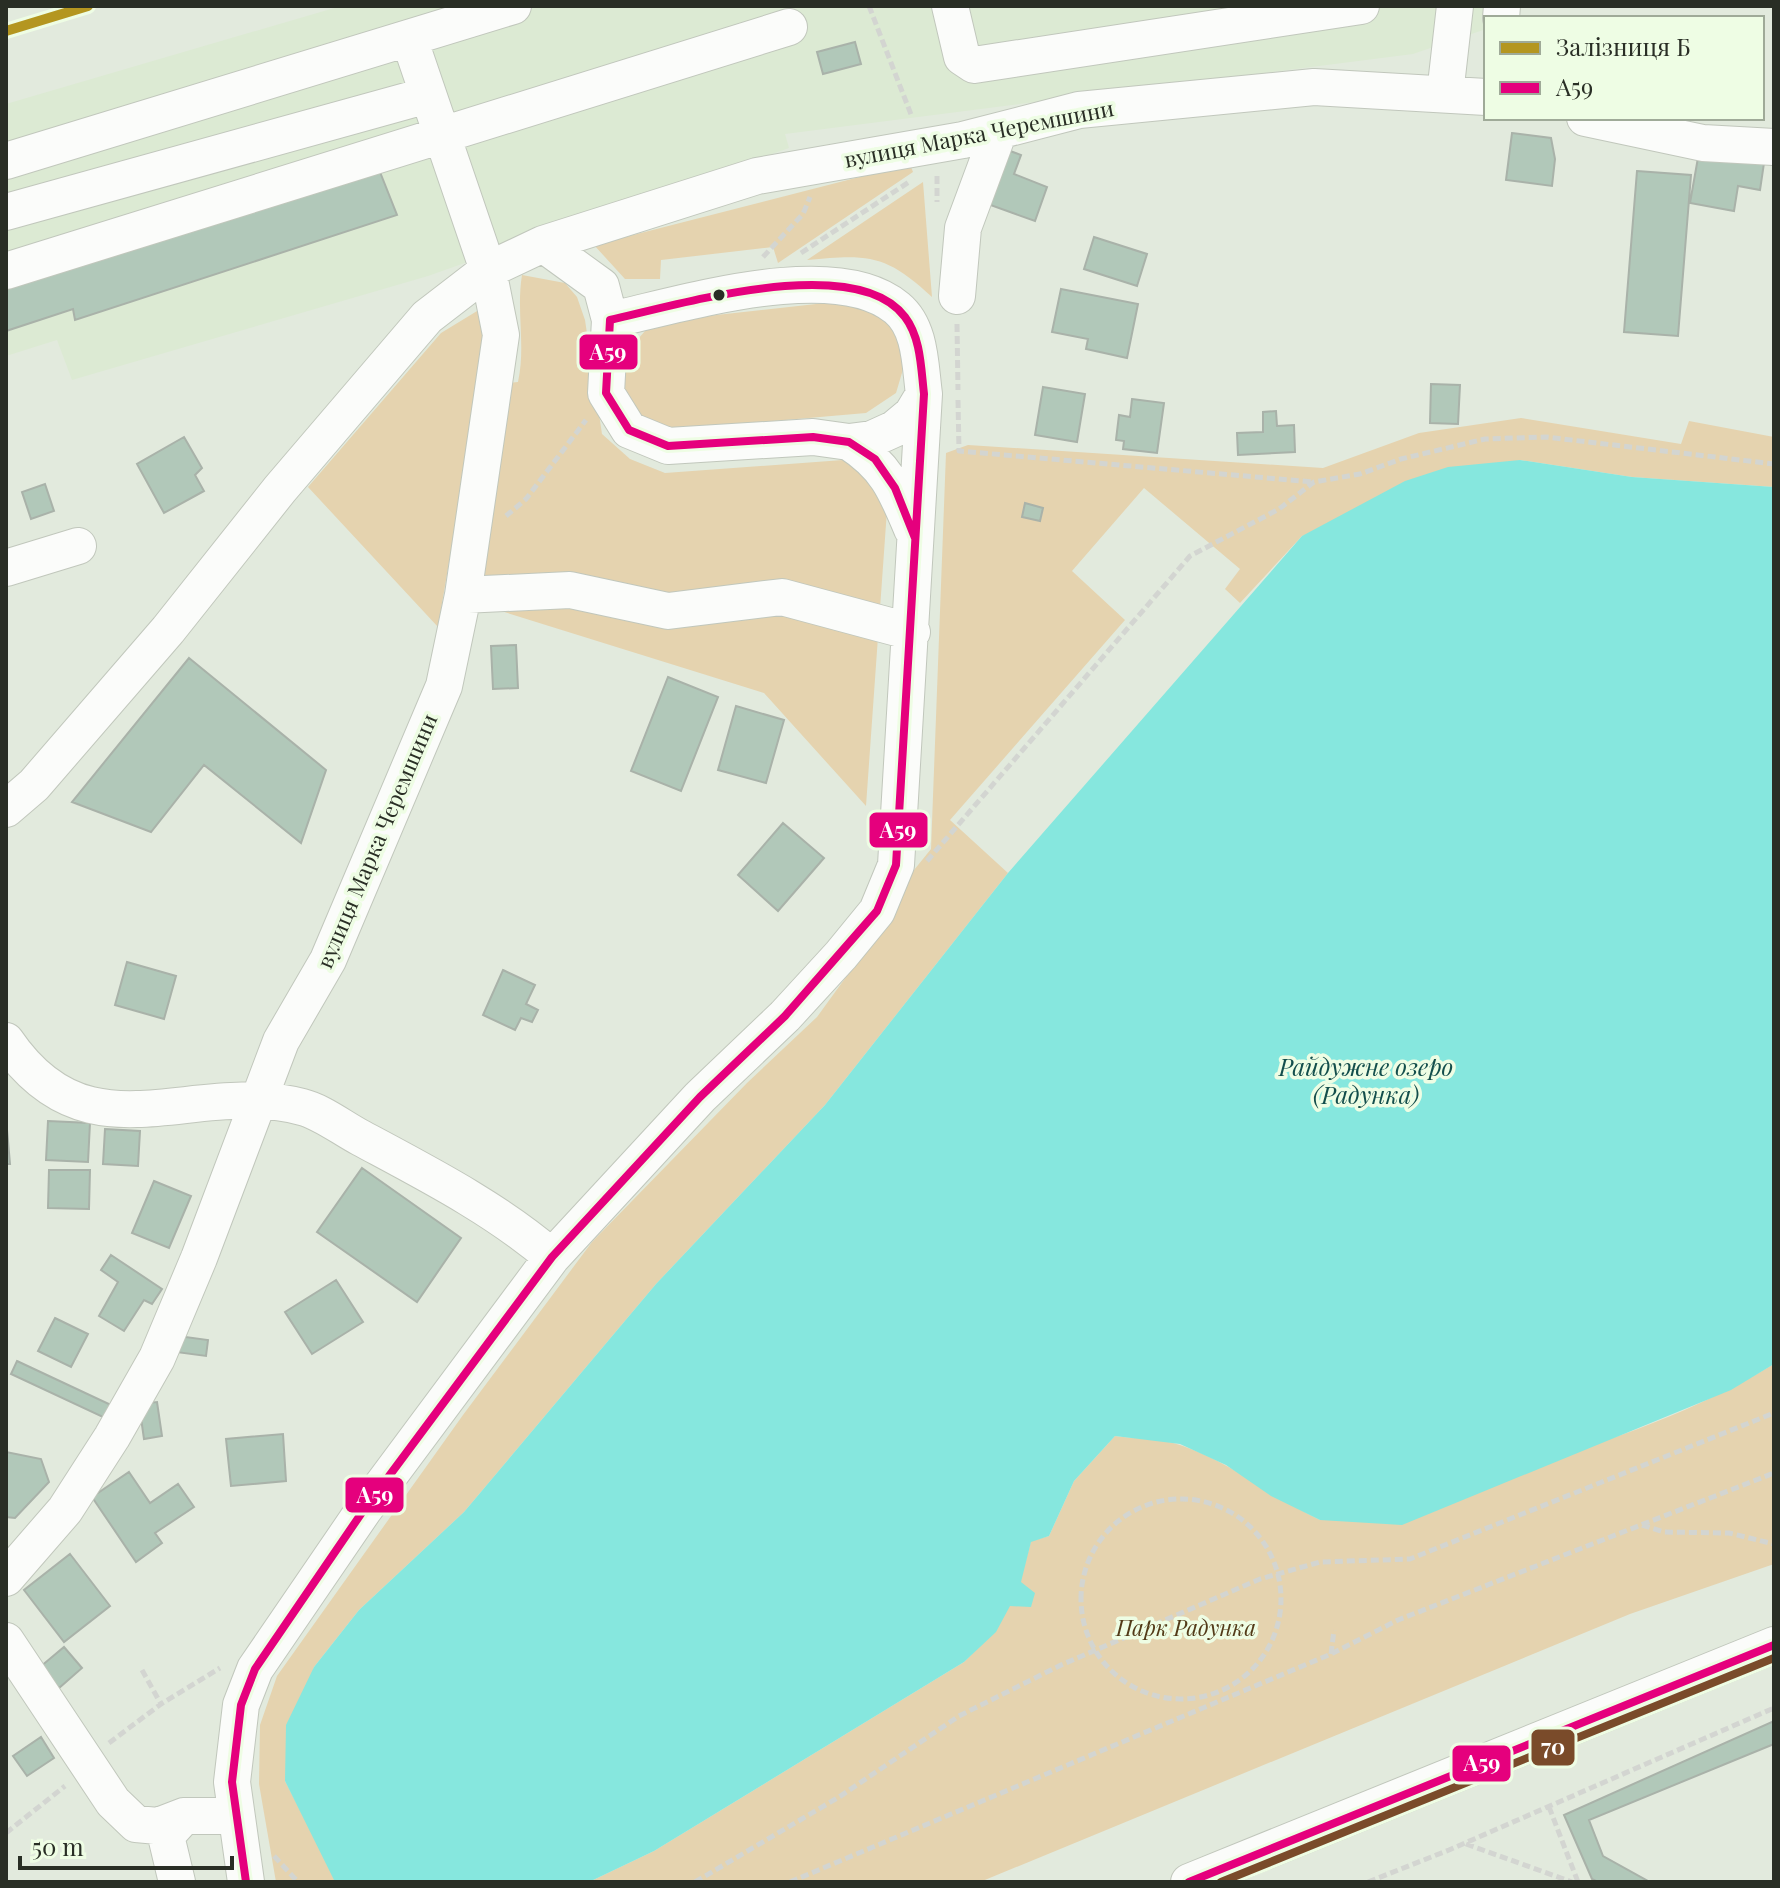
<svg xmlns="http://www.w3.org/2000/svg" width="1780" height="1888" viewBox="0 0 1780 1888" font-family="'Playfair Display',serif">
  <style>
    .built { fill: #dcead3 }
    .green { fill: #e5d3af }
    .water { fill: #86e7de }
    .building { fill: #b1c8b9; stroke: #a9b2a9; stroke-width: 2 }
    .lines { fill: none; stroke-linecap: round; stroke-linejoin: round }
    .minor-casing { stroke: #c1c7bc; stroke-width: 38 }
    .path { stroke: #d3d5d1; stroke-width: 5; stroke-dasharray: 8 4; stroke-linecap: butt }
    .minor { stroke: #fbfcfa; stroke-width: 36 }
    .bus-1-casing { stroke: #eefde4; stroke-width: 14 }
    .bus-2-casing { stroke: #eefde4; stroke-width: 14 }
    .bus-1 { stroke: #e5007d; stroke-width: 8 }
    .bus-2 { stroke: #7a4b2a; stroke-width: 8 }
    .rail-1-casing { stroke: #eefde4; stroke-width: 16 }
    .rail-1 { stroke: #b49620; stroke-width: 10 }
    .bus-dot { fill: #292e25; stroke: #eefde4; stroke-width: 3 }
    .labels { text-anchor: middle; stroke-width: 7; stroke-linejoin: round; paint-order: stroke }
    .street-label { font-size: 22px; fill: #292e25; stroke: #eefde4 }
    .park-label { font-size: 22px; font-style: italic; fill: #523a18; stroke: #eefde4 }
    .water-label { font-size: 24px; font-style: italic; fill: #134e4c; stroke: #eefde4 }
    .line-badge { stroke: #eefde4; stroke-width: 3 }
    .badge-label { font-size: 22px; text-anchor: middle; font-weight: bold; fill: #fff }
  </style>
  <rect width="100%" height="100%" fill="#e2eadd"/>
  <!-- built -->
  <path class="built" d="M 341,6 L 1495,6 L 1486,18 L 1486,29 L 1413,54 L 785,134 L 789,148 L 428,276 L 72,380 L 57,340 L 6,356 L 6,104 Z"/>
  <!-- green -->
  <path class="green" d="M 910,164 L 913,172 L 778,263 L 773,247 L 661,260 L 660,279 L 625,279 L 594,245 Z
    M 923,182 L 932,297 C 886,254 868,254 807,260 Z
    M 522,275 L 565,283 L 577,297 L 585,320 L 602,434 L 630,459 L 665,473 L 843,460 L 867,474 L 887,510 L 866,806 L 764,693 L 472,602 L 508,383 L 518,382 C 526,345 516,312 522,275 Z
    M 861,299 L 893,319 L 907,356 L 896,393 L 866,413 L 670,430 L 637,415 L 622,383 L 630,348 L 653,322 Z
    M 482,308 L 486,345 L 438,627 L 308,487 L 441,333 Z
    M 1521,418 L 1681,444 L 1689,421 L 1774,437 L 1774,487 L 1632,477 L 1520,460 L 1302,536 L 1240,603 L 1225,589 L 1240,569 L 1144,488 L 1072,571 L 1125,620 L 950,820 L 1008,873 L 825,1105 L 656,1284 L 464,1512 L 359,1610 L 314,1667 L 285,1781 L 337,1882 L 276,1882 L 259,1784 L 260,1725 L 277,1676 L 463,1415 L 592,1242 L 747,1083 L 817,1017 L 899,904 L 910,875 L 931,849 L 946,453 L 968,445 L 1323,468 L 1419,433 Z
    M 1774,1364 L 1774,1564 L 1630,1614 L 980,1882 L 589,1882 L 654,1851 L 964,1662 C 1007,1621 1016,1599 1031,1541 L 1049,1536 L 1074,1481 L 1115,1436 C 1136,1439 1162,1438 1183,1446 C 1232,1463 1273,1497 1320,1520 C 1473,1478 1637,1447 1774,1364 Z"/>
  <!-- water -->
  <path class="water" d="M 1520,460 L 1632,477 L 1774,487 L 1774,1364 L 1731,1390 L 1402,1525 L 1320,1520 L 1271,1496 L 1226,1465 L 1180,1444 L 1115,1436 L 1074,1481 L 1049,1536 L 1031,1542 L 1021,1582 L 1035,1593 L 1031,1607 L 1010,1606 L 996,1632 L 964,1662 L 654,1851 L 589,1882 L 334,1880 L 285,1781 L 286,1725 L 314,1667 L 359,1610 L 464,1512 L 656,1284 L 825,1105 L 1008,873 L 1302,536 L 1405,481 L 1448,467 Z"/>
  <!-- building -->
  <path class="building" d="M 855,42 L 861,64 L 823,74 L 817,52 Z
    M 1512,133 L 1551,138 L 1555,159 L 1552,186 L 1506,180 Z
    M 1002,148 L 1021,155 L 1014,174 L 1047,187 L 1035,221 L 982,202 Z
    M 1699,152 L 1764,163 L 1760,190 L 1738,186 L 1734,211 L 1690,203 Z
    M 378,167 L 397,215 L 75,320 L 73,309 L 6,331 L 6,283 Z
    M 1637,171 L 1691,175 L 1678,336 L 1624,332 Z
    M 1094,237 L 1147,254 L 1137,286 L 1084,269 Z
    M 1061,289 L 1138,304 L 1127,358 L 1086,349 L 1088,339 L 1052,332 Z
    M 1431,384 L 1460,385 L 1458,424 L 1430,423 Z
    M 1043,387 L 1085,394 L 1077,442 L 1035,435 Z
    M 1132,399 L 1164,403 L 1157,453 L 1123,449 L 1124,441 L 1116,440 L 1119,415 L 1130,417 Z
    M 1276,411 L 1277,426 L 1294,425 L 1295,452 L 1238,455 L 1237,433 L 1263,432 L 1263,412 Z
    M 184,437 L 202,468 L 195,475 L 204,491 L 164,513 L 137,464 Z
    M 45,484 L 54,511 L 31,519 L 22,492 Z
    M 1025,503 L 1043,508 L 1040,521 L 1022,517 Z
    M 516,645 L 518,688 L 493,689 L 491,646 Z
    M 189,658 L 326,770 L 301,843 L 204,765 L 151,832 L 72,802 Z
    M 668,677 L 718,697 L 681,791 L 631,771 Z
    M 736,706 L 784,720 L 766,783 L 718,770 Z
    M 783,823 L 824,858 L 778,911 L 738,875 Z
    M 127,962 L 176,976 L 164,1019 L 115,1005 Z
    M 503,970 L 535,985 L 526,1004 L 538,1010 L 532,1022 L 521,1018 L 515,1030 L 483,1015 Z
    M 6,1118 L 10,1164 L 6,1164 Z
    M 48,1121 L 90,1123 L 88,1162 L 46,1160 Z
    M 105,1129 L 140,1131 L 138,1166 L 103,1164 Z
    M 362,1168 L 461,1238 L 417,1302 L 317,1232 Z
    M 49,1170 L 90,1170 L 89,1209 L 48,1208 Z
    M 154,1181 L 191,1196 L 169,1248 L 132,1233 Z
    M 111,1255 L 162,1289 L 152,1304 L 144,1300 L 124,1331 L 99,1316 L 118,1282 L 101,1270 Z
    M 336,1280 L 363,1322 L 312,1354 L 285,1312 Z
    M 55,1318 L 88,1334 L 71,1367 L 38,1351 Z
    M 178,1336 L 208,1340 L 206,1356 L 176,1352 Z
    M 17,1361 L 111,1405 L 105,1418 L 11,1374 Z
    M 157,1402 L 162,1436 L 144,1439 L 139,1404 Z
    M 283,1434 L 286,1481 L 231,1486 L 226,1439 Z
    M 6,1452 L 41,1459 L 49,1482 L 15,1518 L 6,1517 Z
    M 129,1472 L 150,1503 L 178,1484 L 194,1507 L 155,1533 L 162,1543 L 136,1562 L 92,1497 Z
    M 70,1554 L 110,1606 L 64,1642 L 24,1590 Z
    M 64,1647 L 82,1668 L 59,1688 L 40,1667 Z
    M 1774,1721 L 1774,1744 L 1589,1820 L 1603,1856 L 1650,1882 L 1598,1882 L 1592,1879 L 1564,1815 Z
    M 41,1737 L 54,1758 L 27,1776 L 13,1756 Z"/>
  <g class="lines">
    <!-- minor casing -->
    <g class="minor-casing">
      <path id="minor" d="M 950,6 L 962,57 L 974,65 L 1361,6
        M 1501,18 L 1502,6
        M 1445,94 L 1455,6
        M 1585,118 L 1703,143 L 1774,147
        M 6,161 L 513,6
        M 6,212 L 428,95
        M 543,244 L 601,286 L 610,320 L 606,393 L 629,430 L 668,446 L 813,437 L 849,442 L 872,439 L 894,429 L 912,414 L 924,394
        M 6,271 L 789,27
        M 957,296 L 963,228 L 999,131
        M 849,442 C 886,466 895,488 912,529
        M 6,568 L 78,546
        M 463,595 L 570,590 L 668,611 L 782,597 L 912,632
        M 6,809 L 34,785 L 168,630 L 280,489 L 427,317 L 488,270 L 543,244 L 757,176 L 963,140 L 1079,110 L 1314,87 L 1486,97
        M 6,1041 C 89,1163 189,1078 302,1107 C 322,1112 342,1128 361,1138 C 426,1173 495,1208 552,1257
        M 6,1578 L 65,1510 L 112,1437 L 157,1358 L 199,1258 L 281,1041 L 328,960 L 444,686 L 463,595 L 501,335 L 488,270 L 409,38
        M 6,1641 L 113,1802 L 136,1824 L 158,1826 L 184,1816 L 235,1816
        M 177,1882 L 166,1836 L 184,1816
        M 246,1882 L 232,1782 L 241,1705 L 255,1669 L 363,1511 L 552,1257 L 700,1097 L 785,1016 L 841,955 L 877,911 L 896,865 L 924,394 C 920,365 921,328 897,308 C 835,256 681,305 610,320
        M 1189,1882 L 1774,1645"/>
    </g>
    <!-- path -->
    <path class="path" d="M 869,6 L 912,117
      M 937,176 L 937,202
      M 801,253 L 909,182
      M 763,257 L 803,214 L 810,197
      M 957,324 L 958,390
      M 958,400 L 959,451 L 1313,482
      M 506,516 L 526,499 L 586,420
      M 927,861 L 1190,556 L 1279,509 L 1314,482 L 1360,474 L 1401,459 L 1485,439 L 1546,437 L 1774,464
      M1081 1599a100 100 0 1 1 200 0a100 100 0 1 1-200 0Z
      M 1642,1525 L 1664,1532 L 1729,1533 L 1774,1544
      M 1331,1654 L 1334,1630
      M 142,1670 L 161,1704
      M 109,1743 L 161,1704 L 220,1668
      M 1549,1807 L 1578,1882
      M 6,1833 L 65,1786
      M 1466,1844 L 1572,1882
      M 274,1856 L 298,1882
      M 695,1882 L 839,1797 L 959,1716 L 1061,1665 L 1260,1579 L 1320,1562 L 1410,1559 L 1774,1413
      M 790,1882 L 1331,1654 L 1398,1620 L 1774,1473
      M 1368,1882 L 1449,1850 L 1774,1708"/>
    <!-- minor -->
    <use href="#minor" class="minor"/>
    <!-- bus-1 casing -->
    <g class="bus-1-casing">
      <path id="bus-1" d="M 246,1882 L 232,1782 L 241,1705 L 255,1669 L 363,1511 L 552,1257 L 700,1097 L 785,1016 L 877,911 L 896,865 L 924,394 C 921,369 921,338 905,317 C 856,251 677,305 610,320 L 606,393 L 629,430 L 668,446 L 813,437 L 849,442 L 875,459 L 895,488 L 915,538
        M 1189,1882 L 1774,1645"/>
    </g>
    <!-- bus-2 casing -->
    <g class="bus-2-casing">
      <path id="bus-2" d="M 1221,1882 L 1774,1658"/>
    </g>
    <!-- bus-1 -->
    <use href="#bus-1" class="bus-1"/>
    <!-- bus-2 -->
    <use href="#bus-2" class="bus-2"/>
    <!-- rail-1 casing -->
    <g class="rail-1-casing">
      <path id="rail-1" d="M 6,31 L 88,6"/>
    </g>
    <!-- rail-1 -->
    <use href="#rail-1" class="rail-1"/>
  </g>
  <!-- markers -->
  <circle class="bus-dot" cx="719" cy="295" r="7"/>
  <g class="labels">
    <!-- street labels -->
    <g class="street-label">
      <text transform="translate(979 134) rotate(-11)" y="8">вулиця Марка Черемшини</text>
      <text transform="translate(377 841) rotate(-67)" y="8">вулиця Марка Черемшини</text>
    </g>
    <!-- park labels -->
    <g class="park-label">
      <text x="1186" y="1636">Парк Радунка</text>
    </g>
    <!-- water labels -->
    <g class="water-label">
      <text x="1366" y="1076">Райдужне озеро<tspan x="1366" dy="28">(Радунка)</tspan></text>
    </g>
  </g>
  <g class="line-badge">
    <rect x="578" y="333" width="61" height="38" rx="8" fill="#e5007d"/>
    <rect x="868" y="811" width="61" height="38" rx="8" fill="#e5007d"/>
    <rect x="344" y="1476" width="61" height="38" rx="8" fill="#e5007d"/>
    <rect x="1530" y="1728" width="46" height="39" rx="8" fill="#7a4b2a"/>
    <rect x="1451" y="1744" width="61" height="39" rx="8" fill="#e5007d"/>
  </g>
  <g class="badge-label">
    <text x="608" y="360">А59</text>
    <text x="898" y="838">А59</text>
    <text x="375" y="1503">А59</text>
    <text x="1553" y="1755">70</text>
    <text x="1482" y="1771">А59</text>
  </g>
  <!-- border -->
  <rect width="1780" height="1888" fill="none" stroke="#292e25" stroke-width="16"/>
  <!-- legend -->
  <rect x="1484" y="16" width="280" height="104" fill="#eefde4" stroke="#9faa98" stroke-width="2"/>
  <rect x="1500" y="42" width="40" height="12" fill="#b49620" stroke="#9faa98" stroke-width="2"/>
  <text x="1556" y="56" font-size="24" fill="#292e25">Залізниця Б</text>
  <rect x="1500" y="82" width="40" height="12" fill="#e5007d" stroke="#9faa98" stroke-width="2"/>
  <text x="1556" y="96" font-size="24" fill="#292e25">А59</text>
  <!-- scale -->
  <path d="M20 1856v12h212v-12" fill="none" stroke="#292e25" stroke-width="4"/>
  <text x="32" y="1856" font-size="24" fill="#292e25" stroke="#eefde4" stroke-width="6" paint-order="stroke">50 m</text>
</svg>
